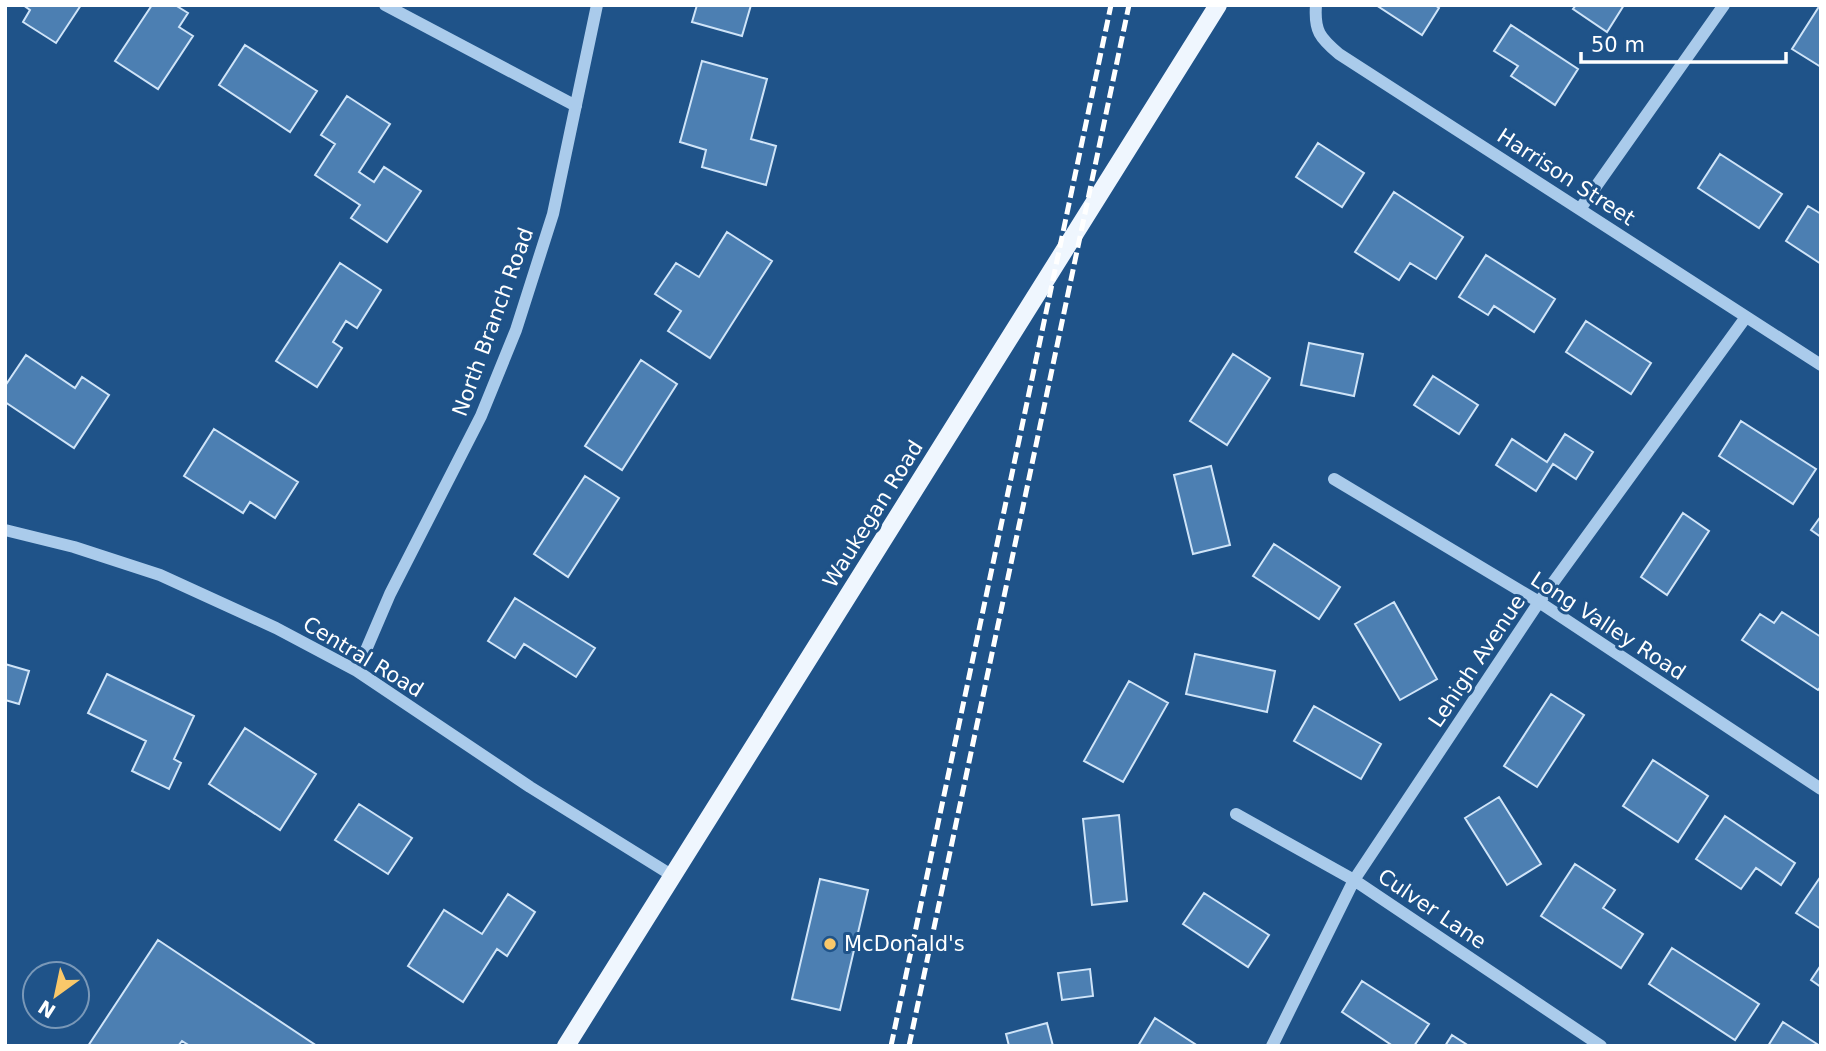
<svg xmlns="http://www.w3.org/2000/svg" width="1826" height="1051" viewBox="0 0 1826 1051" font-family="'DejaVu Sans',sans-serif">
  <style>
    .building { fill: #4c7fb2; stroke: #cfe4f8; stroke-width: 2 }
    .lines { fill: none; stroke-linecap: round; stroke-linejoin: round }
    .minor { stroke: #aacbeb; stroke-width: 12 }
    .major { stroke: #eff6fe; stroke-width: 18 }
    .rail { stroke: #fff; stroke-width: 5; stroke-dasharray: 12 5; stroke-linecap: butt }
    .poi-dot { fill: #f9c86a; stroke: #1f5389; stroke-width: 2.5 }
    .labels { text-anchor: middle; stroke-width: 6; stroke-linejoin: round; paint-order: stroke }
    .street-label { font-size: 21px; fill: #fff; stroke: #1f5389 }
    .poi-label { font-size: 21px; fill: #fff; stroke: #1f5389; text-anchor: start }
  </style>
  <rect width="100%" height="100%" fill="#1f5389"/>
  <!-- building -->
  <path class="building" d="M 23,5 L 81,5 L 56,43 L 23,22 L 30,10 Z
    M 152,5 L 175,5 L 188,13 L 179,27 L 193,36 L 158,89 L 115,61 Z
    M 697,5 L 751,5 L 742,36 L 692,22 Z
    M 1376,5 L 1435,5 L 1439,8 L 1422,35 Z
    M 1576,5 L 1624,5 L 1607,32 L 1573,9 Z
    M 1820,5 L 1821,5 L 1821,67 L 1792,49 Z
    M 1511,25 L 1578,69 L 1555,105 L 1511,76 L 1518,66 L 1494,51 Z
    M 245,45 L 317,91 L 290,132 L 219,85 Z
    M 702,61 L 767,79 L 751,139 L 776,146 L 766,185 L 702,167 L 706,150 L 680,142 Z
    M 347,96 L 390,124 L 359,172 L 374,182 L 384,167 L 421,191 L 387,242 L 351,218 L 360,205 L 315,175 L 335,144 L 321,135 Z
    M 1318,143 L 1364,173 L 1342,207 L 1296,177 Z
    M 1720,154 L 1782,194 L 1759,228 L 1698,188 Z
    M 1394,192 L 1463,237 L 1436,279 L 1410,263 L 1399,280 L 1355,252 Z
    M 1808,206 L 1821,214 L 1821,264 L 1786,241 Z
    M 727,232 L 772,261 L 710,358 L 668,331 L 681,311 L 655,294 L 676,263 L 699,277 Z
    M 1486,255 L 1555,299 L 1534,332 L 1494,306 L 1488,315 L 1459,297 Z
    M 340,263 L 381,290 L 357,328 L 346,321 L 333,342 L 342,348 L 317,387 L 276,361 Z
    M 1586,321 L 1651,363 L 1631,394 L 1566,352 Z
    M 1309,343 L 1363,354 L 1354,396 L 1301,385 Z
    M 1233,354 L 1270,378 L 1227,445 L 1190,421 Z
    M 26,355 L 75,388 L 82,377 L 109,395 L 74,448 L 5,402 L 5,386 Z
    M 641,360 L 677,384 L 622,470 L 585,446 Z
    M 1433,376 L 1478,405 L 1459,434 L 1414,405 Z
    M 1741,421 L 1816,469 L 1793,504 L 1719,456 Z
    M 214,429 L 298,482 L 275,518 L 250,502 L 243,513 L 184,476 Z
    M 1565,434 L 1593,452 L 1576,479 L 1553,464 L 1536,491 L 1496,465 L 1512,439 L 1547,462 Z
    M 1211,466 L 1230,545 L 1193,554 L 1174,475 Z
    M 585,476 L 619,498 L 568,577 L 534,554 Z
    M 1683,513 L 1709,531 L 1667,595 L 1641,577 Z
    M 1821,516 L 1821,537 L 1811,530 Z
    M 1274,544 L 1340,587 L 1319,619 L 1253,576 Z
    M 515,598 L 595,648 L 576,677 L 524,644 L 515,658 L 488,641 Z
    M 1394,602 L 1437,679 L 1400,700 L 1355,624 Z
    M 1782,612 L 1821,637 L 1821,686 L 1818,690 L 1742,640 L 1760,614 L 1774,623 Z
    M 1195,654 L 1275,671 L 1267,712 L 1186,694 Z
    M 5,664 L 29,671 L 19,704 L 5,700 Z
    M 107,674 L 194,716 L 174,759 L 181,763 L 169,789 L 132,771 L 146,741 L 88,713 Z
    M 1129,681 L 1168,703 L 1123,782 L 1084,761 Z
    M 1551,694 L 1584,715 L 1537,787 L 1504,766 Z
    M 1314,706 L 1381,744 L 1361,779 L 1294,741 Z
    M 245,728 L 316,774 L 280,830 L 209,784 Z
    M 1653,760 L 1708,796 L 1678,842 L 1623,806 Z
    M 1499,797 L 1541,864 L 1507,885 L 1465,818 Z
    M 359,804 L 412,838 L 388,874 L 335,840 Z
    M 1119,815 L 1127,901 L 1092,905 L 1083,819 Z
    M 1725,816 L 1795,863 L 1781,885 L 1756,868 L 1741,889 L 1696,859 Z
    M 1575,864 L 1615,890 L 1603,908 L 1643,934 L 1621,968 L 1541,916 Z
    M 1821,876 L 1821,929 L 1796,913 Z
    M 820,879 L 868,890 L 840,1010 L 792,999 Z
    M 1204,893 L 1269,935 L 1248,967 L 1183,924 Z
    M 508,894 L 535,912 L 507,956 L 497,949 L 463,1002 L 408,966 L 444,910 L 482,934 Z
    M 158,940 L 317,1046 L 190,1046 L 182,1041 L 178,1046 L 88,1046 Z
    M 1672,948 L 1759,1004 L 1735,1040 L 1649,984 Z
    M 1821,965 L 1821,987 L 1811,980 Z
    M 1090,969 L 1093,996 L 1062,1000 L 1058,973 Z
    M 1362,981 L 1429,1024 L 1414,1046 L 1393,1046 L 1342,1012 Z
    M 1155,1018 L 1198,1046 L 1138,1046 Z
    M 1783,1022 L 1820,1046 L 1768,1046 Z
    M 1047,1023 L 1053,1046 L 1009,1046 L 1006,1034 Z
    M 1452,1035 L 1469,1046 L 1445,1046 Z"/>
  <g class="lines">
    <!-- minor -->
    <path class="minor" d="M 385,5 L 576,106
      M 1316,5 C 1314,31 1320,38 1339,54 L 1821,365
      M 1580,209 L 1724,5
      M 1334,479 L 1539,602 L 1821,789
      M 5,530 L 74,547 L 160,575 L 276,628 L 357,671 L 530,787 L 673,876
      M 357,671 L 390,594 L 481,416 L 516,330 L 553,214 L 597,5
      M 1236,814 L 1354,880 L 1601,1046
      M 1272,1046 L 1354,880 L 1539,602 L 1746,317"/>
    <!-- major -->
    <path class="major" d="M 566,1046 L 1218,5"/>
    <!-- rail -->
    <path class="rail" d="M 891,1046 L 1111,5
      M 909,1046 L 1129,5"/>
  </g>
  <!-- markers -->
  <circle class="poi-dot" cx="830" cy="944" r="7"/>
  <g class="labels">
    <!-- street labels -->
    <g class="street-label">
      <text transform="translate(1566 177) rotate(33)" y="7">Harrison Street</text>
      <text transform="translate(493 322) rotate(-70)" y="7">North Branch Road</text>
      <text transform="translate(873 514) rotate(-58)" y="7">Waukegan Road</text>
      <text transform="translate(1608 626) rotate(33)" y="7">Long Valley Road</text>
      <text transform="translate(363 657) rotate(31)" y="7">Central Road</text>
      <text transform="translate(1477 661) rotate(-56)" y="7">Lehigh Avenue</text>
      <text transform="translate(1432 909) rotate(34)" y="7">Culver Lane</text>
    </g>
    <!-- poi labels -->
    <g class="poi-label">
      <text x="844" y="951">McDonald's</text>
    </g>
  </g>
  <!-- border -->
  <rect width="1826" height="1051" fill="none" stroke="#ffffff" stroke-width="14"/>
  <!-- north arrow -->
  <g transform="translate(56 995) rotate(213)"><circle r="33" fill="#1f5389" stroke="#7998b8" stroke-width="2"/>
  <path d="M0-5L12 26L0 18L-12 26Z" fill="#f9c86a"/>
  <text y="-10" font-size="19" font-weight="bold" text-anchor="middle" fill="#ffffff">N</text>
  </g>
  <!-- scale -->
  <path d="M1581 52v10h205v-10" fill="none" stroke="#ffffff" stroke-width="3.5"/>
  <text x="1591" y="52" font-size="21" fill="#ffffff" stroke="#1f5389" stroke-width="5" paint-order="stroke">50 m</text>
</svg>
